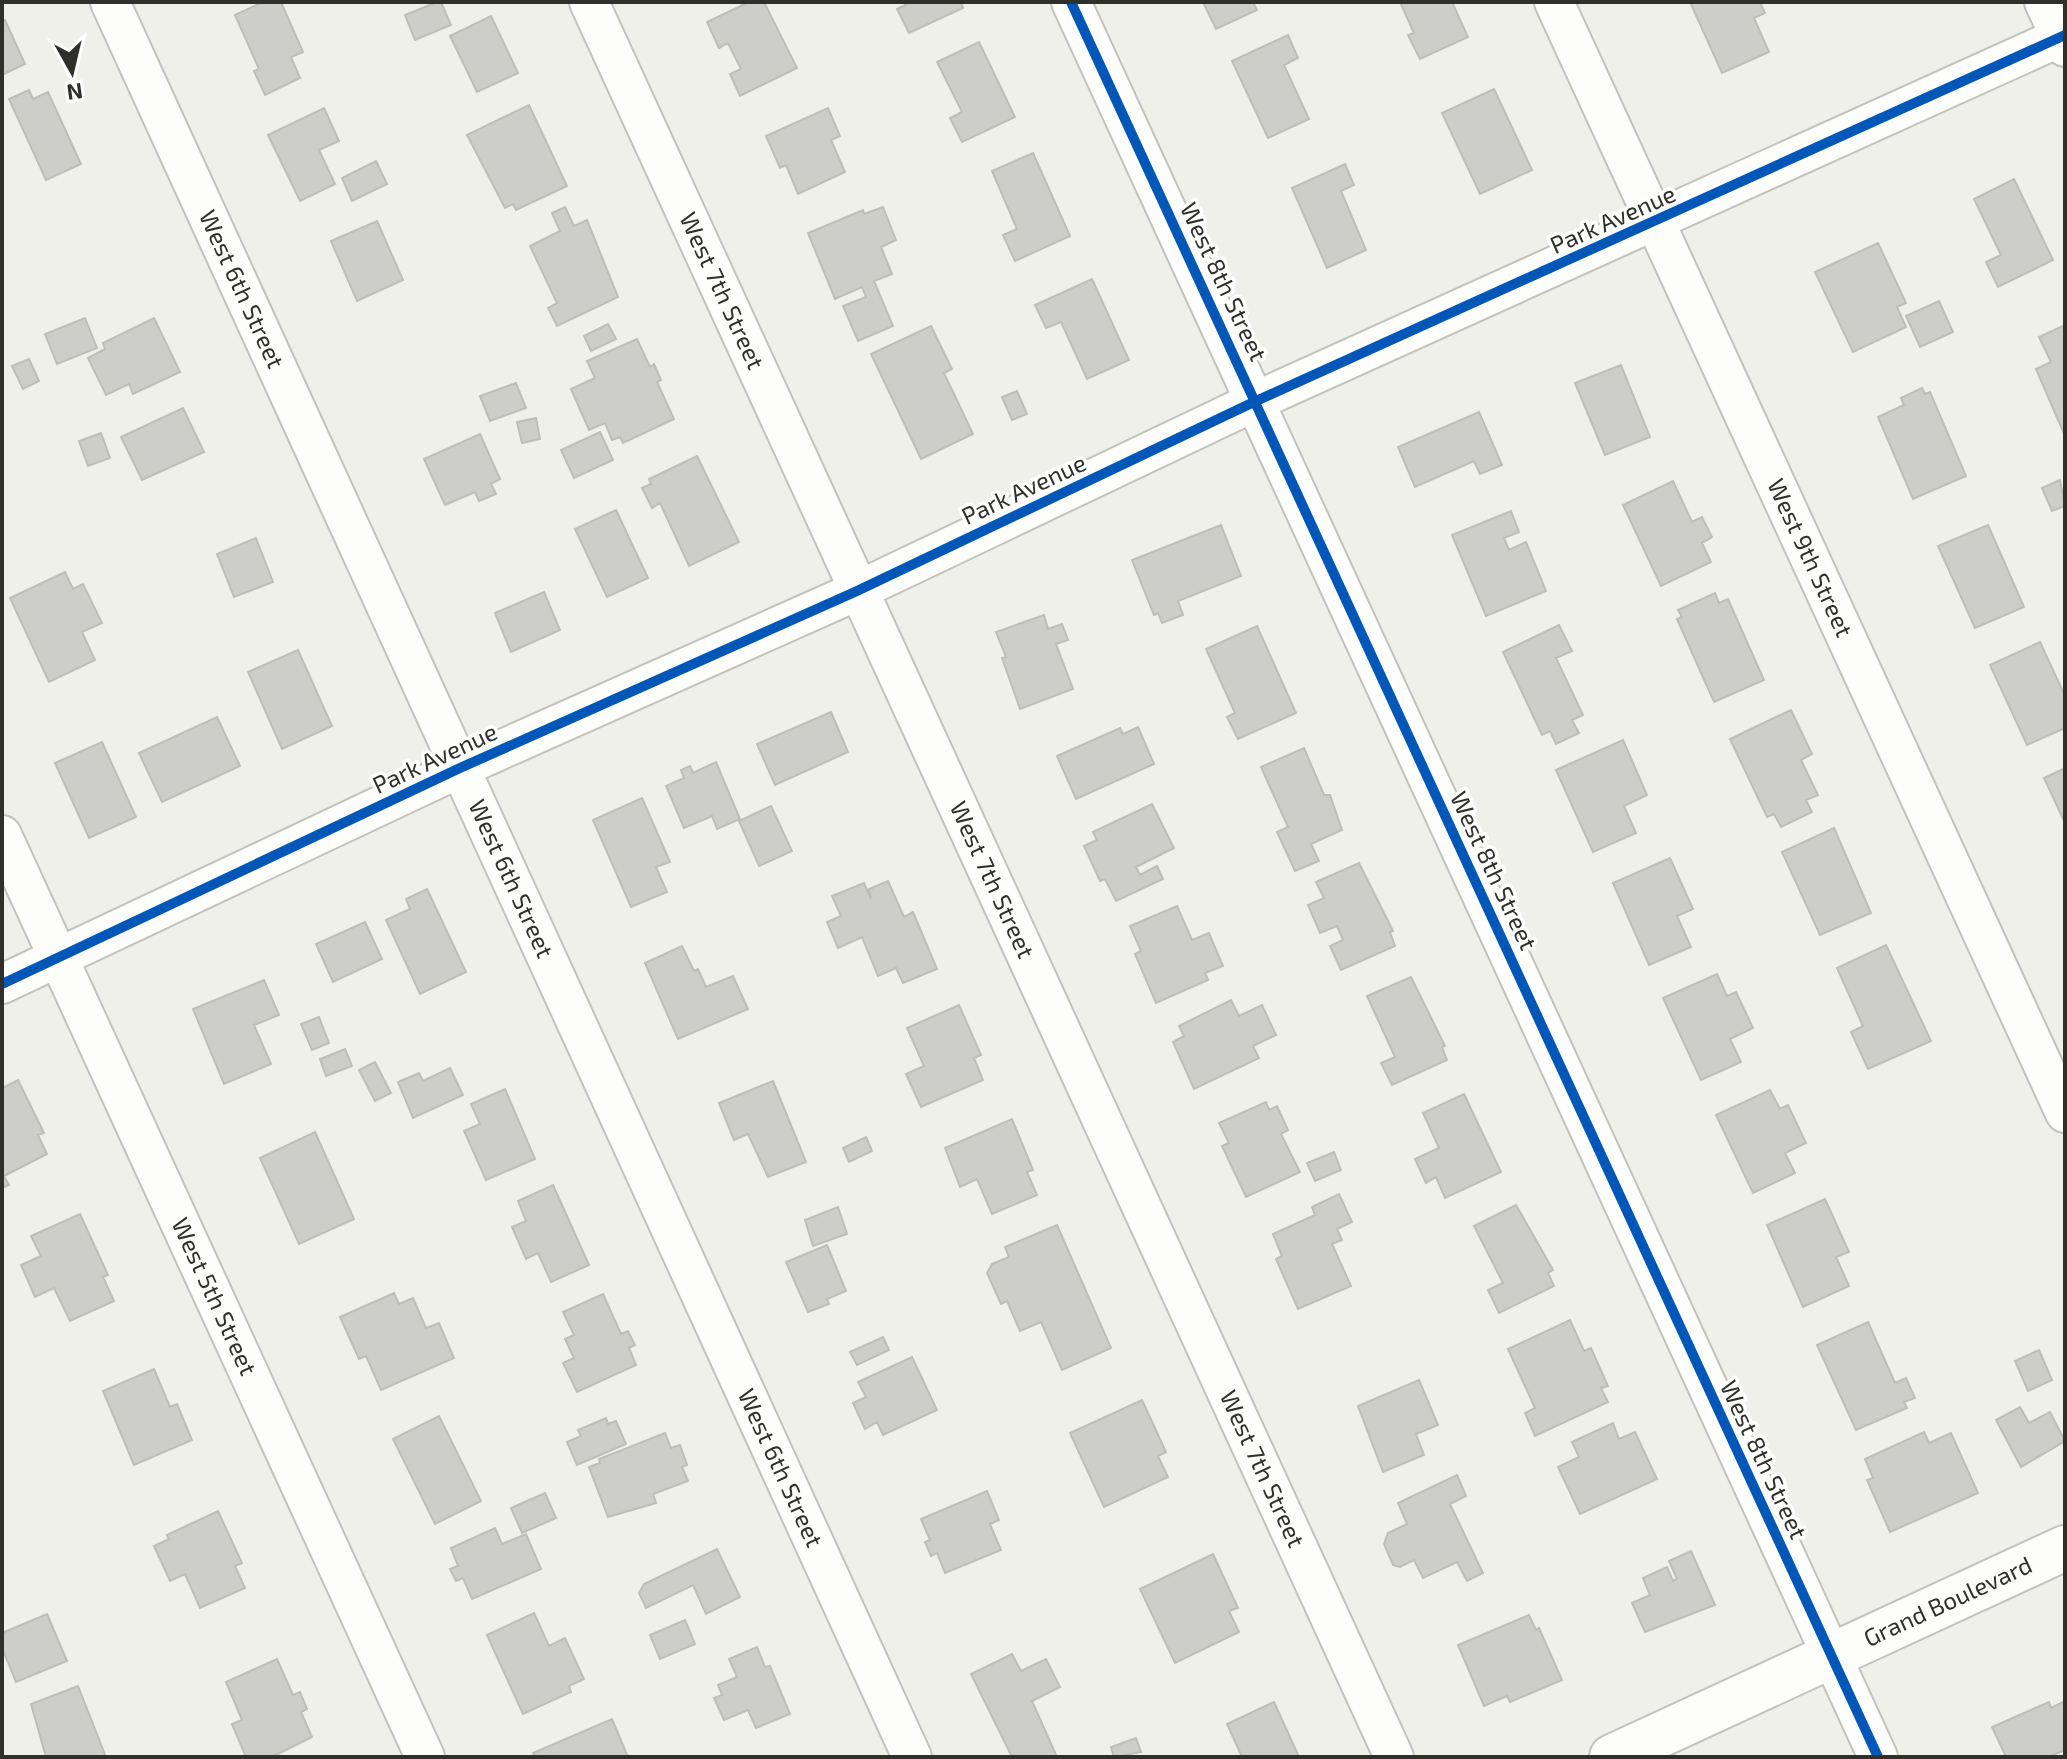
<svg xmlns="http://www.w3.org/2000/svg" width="2067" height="1759" viewBox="0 0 2067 1759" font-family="'Exo 2',sans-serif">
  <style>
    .building { fill: #cdcec9; stroke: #bdbeba; stroke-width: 2 }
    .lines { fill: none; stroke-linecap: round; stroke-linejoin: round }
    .street-casing { stroke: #c2c2be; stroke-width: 42 }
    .secondary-casing { stroke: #c2c2be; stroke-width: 48 }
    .street { stroke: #fdfdfc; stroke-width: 38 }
    .secondary { stroke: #fdfdfc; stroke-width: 44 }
    .cycleway-casing { stroke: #fff; stroke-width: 15 }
    .cycleway { stroke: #0057b8; stroke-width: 10 }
    .labels { text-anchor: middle; stroke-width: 7; stroke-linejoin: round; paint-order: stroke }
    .street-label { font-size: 24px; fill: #2f302c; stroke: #fff }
  </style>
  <rect width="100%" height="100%" fill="#f0f0eb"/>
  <!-- building -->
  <path class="building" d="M 263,2 L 281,2 L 303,52 L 291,57 L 300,78 L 265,95 L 254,71 L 259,69 L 235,15 Z
    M 437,2 L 441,2 L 451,25 L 415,40 L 405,15 Z
    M 749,2 L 764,2 L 797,68 L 740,96 L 730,74 L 741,69 L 728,43 L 719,48 L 707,22 Z
    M 961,2 L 963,8 L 909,33 L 897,9 L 911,2 Z
    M 1203,2 L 1253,2 L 1257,10 L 1216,29 Z
    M 1400,2 L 1452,2 L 1468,37 L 1420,59 L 1408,35 L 1414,33 Z
    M 1690,2 L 1760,2 L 1765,13 L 1754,18 L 1769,52 L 1722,73 Z
    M 491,16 L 518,73 L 477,92 L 450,36 Z
    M 5,20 L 25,64 L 2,75 L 2,21 Z
    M 1288,35 L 1298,58 L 1284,65 L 1309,119 L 1268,138 L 1232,61 Z
    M 979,42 L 1015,117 L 962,142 L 950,118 L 962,112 L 937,62 Z
    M 1494,89 L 1532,170 L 1480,194 L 1442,113 Z
    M 29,90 L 33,99 L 48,92 L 81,164 L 46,180 L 9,99 Z
    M 529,105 L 567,186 L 516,210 L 513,204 L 505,208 L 467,135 Z
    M 324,108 L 339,141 L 319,150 L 335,184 L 300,201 L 268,135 Z
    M 828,108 L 840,136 L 831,140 L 845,172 L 798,194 L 786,165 L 780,168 L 766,136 Z
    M 1033,153 L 1070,236 L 1015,261 L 1003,235 L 1017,229 L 992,171 Z
    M 376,161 L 387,184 L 352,201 L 342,178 Z
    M 1345,164 L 1354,185 L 1341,191 L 1366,250 L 1327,268 L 1292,188 Z
    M 2014,179 L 2053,260 L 1998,287 L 1986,262 L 2001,255 L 1974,199 Z
    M 565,207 L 574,226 L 587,220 L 618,297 L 557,326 L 548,308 L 557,303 L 530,246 L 560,231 L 552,213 Z
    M 883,207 L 896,240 L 881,247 L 892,274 L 874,281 L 893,326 L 858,341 L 843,306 L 866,297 L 862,287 L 835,299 L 808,233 L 863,210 L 864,214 Z
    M 377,221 L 403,280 L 357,301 L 331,241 Z
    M 1878,243 L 1906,303 L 1897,307 L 1906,327 L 1853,352 L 1815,272 Z
    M 1092,279 L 1129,360 L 1087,379 L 1061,322 L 1046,328 L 1035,305 Z
    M 1939,301 L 1953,332 L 1920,347 L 1906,316 Z
    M 85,318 L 97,348 L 57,364 L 45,334 Z
    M 154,318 L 180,372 L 133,394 L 129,384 L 106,395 L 88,358 L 105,349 L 103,343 Z
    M 608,324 L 616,339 L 591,351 L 584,336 Z
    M 2065,325 L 2065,436 L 2036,369 L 2051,362 L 2039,337 Z
    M 931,326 L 952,369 L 944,373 L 973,434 L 921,459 L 871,354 Z
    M 637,339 L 650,367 L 654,364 L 661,380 L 657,382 L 674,419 L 623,443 L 620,437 L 612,440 L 605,423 L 589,430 L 571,389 L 595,378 L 587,361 Z
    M 29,359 L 39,381 L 23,389 L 12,366 Z
    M 1621,365 L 1650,437 L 1605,455 L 1575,383 Z
    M 516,383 L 526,408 L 490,421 L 480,396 Z
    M 1922,388 L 1925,394 L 1930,392 L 1966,476 L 1913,499 L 1878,417 L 1904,405 L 1901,398 Z
    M 1017,391 L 1027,414 L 1012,420 L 1002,397 Z
    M 183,408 L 204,452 L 142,480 L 121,437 Z
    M 1479,412 L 1502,465 L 1480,474 L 1474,461 L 1415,487 L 1398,447 Z
    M 536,418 L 540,439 L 522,443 L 517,422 Z
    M 600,432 L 613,460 L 574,478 L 561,450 Z
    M 101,433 L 110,458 L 88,466 L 79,441 Z
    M 480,434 L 500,479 L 491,484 L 496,494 L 479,501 L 475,492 L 445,505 L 424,459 Z
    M 697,456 L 739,542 L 689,566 L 660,503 L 652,508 L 642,488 L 651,484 L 649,479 Z
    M 2060,480 L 2065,506 L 2052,511 L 2042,488 Z
    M 1673,481 L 1692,522 L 1702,517 L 1712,537 L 1702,543 L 1711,562 L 1661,586 L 1623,505 Z
    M 616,510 L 648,578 L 607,597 L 575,529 Z
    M 1511,511 L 1519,532 L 1504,538 L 1509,550 L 1526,542 L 1546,591 L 1486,616 L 1452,535 Z
    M 1221,525 L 1241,576 L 1178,601 L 1183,615 L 1162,623 L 1158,613 L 1154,615 L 1132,560 Z
    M 1988,525 L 2024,607 L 1975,628 L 1938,546 Z
    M 256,538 L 273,582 L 234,597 L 217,554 Z
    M 65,572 L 73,589 L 83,584 L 102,623 L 82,632 L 95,660 L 49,682 L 10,598 Z
    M 544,592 L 560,630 L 511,652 L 495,613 Z
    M 1715,593 L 1719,603 L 1728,599 L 1764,680 L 1714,702 L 1677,619 L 1682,617 L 1678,610 Z
    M 1044,615 L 1048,629 L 1062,624 L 1068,640 L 1056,644 L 1073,689 L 1020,709 L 1002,658 L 1006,657 L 996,632 Z
    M 1559,625 L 1572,651 L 1556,658 L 1583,715 L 1572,720 L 1579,733 L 1556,744 L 1550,731 L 1542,735 L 1503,652 Z
    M 1257,626 L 1296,713 L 1238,739 L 1227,717 L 1235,713 L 1206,649 Z
    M 2040,642 L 2065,696 L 2065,728 L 2027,745 L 1990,665 Z
    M 298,650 L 332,726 L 282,749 L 248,672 Z
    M 1791,710 L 1812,754 L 1801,760 L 1818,795 L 1806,800 L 1812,812 L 1781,827 L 1774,814 L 1767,817 L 1730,739 Z
    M 831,712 L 848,752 L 775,785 L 757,744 Z
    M 217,717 L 240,766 L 162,802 L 139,753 Z
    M 1138,727 L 1154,764 L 1076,799 L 1057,756 L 1120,728 L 1123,734 Z
    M 1623,740 L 1647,795 L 1624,806 L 1636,833 L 1593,852 L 1556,770 Z
    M 102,742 L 136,817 L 89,838 L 55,763 Z
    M 1304,748 L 1324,795 L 1330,795 L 1342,830 L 1311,844 L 1319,861 L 1295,871 L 1277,832 L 1288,827 L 1261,767 Z
    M 716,762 L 740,819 L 717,829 L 712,816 L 684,828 L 666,786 L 684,778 L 681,770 L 690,766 L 693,773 Z
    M 2065,768 L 2065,823 L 2044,778 Z
    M 642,798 L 670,862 L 656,867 L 667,892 L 631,907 L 593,820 Z
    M 1152,804 L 1174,848 L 1136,867 L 1140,875 L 1157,866 L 1163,879 L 1116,901 L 1105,879 L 1100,881 L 1084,846 L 1097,840 L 1093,832 Z
    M 771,806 L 792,851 L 759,866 L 739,821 Z
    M 1834,828 L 1871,913 L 1820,935 L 1782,852 Z
    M 1670,858 L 1693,909 L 1677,916 L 1691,947 L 1649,965 L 1613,883 Z
    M 1359,863 L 1393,931 L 1390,932 L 1395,946 L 1341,970 L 1330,946 L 1343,940 L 1337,926 L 1320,933 L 1308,905 L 1324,898 L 1316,882 Z
    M 888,881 L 904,917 L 913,912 L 937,969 L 903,983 L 896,968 L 878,976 L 862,937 L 838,948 L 827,922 L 841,916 L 832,896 L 864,883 L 871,899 L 869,889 Z
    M 427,889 L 466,972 L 420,994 L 386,920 L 410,909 L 406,899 Z
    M 1177,906 L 1192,940 L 1209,933 L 1223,966 L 1205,973 L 1208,980 L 1156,1003 L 1135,954 L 1141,951 L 1130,926 Z
    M 365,922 L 382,959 L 333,982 L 316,944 Z
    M 1886,945 L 1931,1041 L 1868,1069 L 1851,1032 L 1863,1026 L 1837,968 Z
    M 682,946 L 694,971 L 698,969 L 706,987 L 733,976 L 748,1009 L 678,1039 L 645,963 Z
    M 1717,974 L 1727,996 L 1736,992 L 1753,1028 L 1730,1039 L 1741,1062 L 1701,1080 L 1663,998 Z
    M 1411,977 L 1445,1046 L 1442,1047 L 1447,1060 L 1392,1085 L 1381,1063 L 1395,1057 L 1367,996 Z
    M 264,980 L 279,1015 L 254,1025 L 271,1064 L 224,1084 L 193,1009 Z
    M 1231,1000 L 1239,1016 L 1262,1005 L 1276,1035 L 1253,1046 L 1259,1058 L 1194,1089 L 1173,1042 L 1184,1036 L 1179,1026 Z
    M 959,1005 L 981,1055 L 974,1058 L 983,1080 L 921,1107 L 906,1074 L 924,1066 L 907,1028 Z
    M 319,1017 L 329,1043 L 312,1050 L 301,1024 Z
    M 345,1049 L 352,1066 L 326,1076 L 320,1059 Z
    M 375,1062 L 391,1093 L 375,1101 L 359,1070 Z
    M 450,1068 L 463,1095 L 413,1118 L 398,1082 L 419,1073 L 423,1081 Z
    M 18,1080 L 44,1133 L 38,1135 L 47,1154 L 4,1176 L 9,1185 L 2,1188 L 2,1088 Z
    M 773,1081 L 806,1162 L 768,1177 L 748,1134 L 734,1140 L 719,1103 Z
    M 505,1089 L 535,1159 L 486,1180 L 464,1131 L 480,1124 L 471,1104 Z
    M 1770,1090 L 1780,1109 L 1788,1105 L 1806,1143 L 1785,1153 L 1795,1173 L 1753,1193 L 1716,1115 Z
    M 1464,1094 L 1501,1172 L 1445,1198 L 1436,1177 L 1426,1183 L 1415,1159 L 1439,1148 L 1423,1113 Z
    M 1266,1102 L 1269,1110 L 1277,1106 L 1288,1130 L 1281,1134 L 1300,1172 L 1246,1197 L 1222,1146 L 1229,1143 L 1219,1123 Z
    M 1012,1119 L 1033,1170 L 1027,1172 L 1037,1195 L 992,1214 L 977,1179 L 960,1187 L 945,1148 Z
    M 315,1132 L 354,1219 L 299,1244 L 260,1158 Z
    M 866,1137 L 872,1151 L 849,1162 L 843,1148 Z
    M 1334,1152 L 1341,1170 L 1315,1181 L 1307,1163 Z
    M 553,1185 L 589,1265 L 551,1282 L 538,1253 L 526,1259 L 512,1227 L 526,1221 L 518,1201 Z
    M 1339,1194 L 1352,1222 L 1337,1229 L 1342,1240 L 1332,1244 L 1351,1286 L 1298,1309 L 1276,1259 L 1282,1256 L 1273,1234 L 1315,1215 L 1312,1207 Z
    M 1825,1199 L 1849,1252 L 1836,1257 L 1849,1286 L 1803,1307 L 1767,1225 Z
    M 1516,1205 L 1553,1270 L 1548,1273 L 1554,1286 L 1499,1313 L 1488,1290 L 1503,1283 L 1474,1226 Z
    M 838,1207 L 847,1234 L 813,1246 L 805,1220 Z
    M 80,1214 L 108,1275 L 103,1277 L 114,1301 L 70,1321 L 54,1288 L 35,1297 L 21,1265 L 41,1256 L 31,1236 Z
    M 1057,1225 L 1111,1348 L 1062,1370 L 1041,1322 L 1020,1331 L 1007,1301 L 1001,1304 L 987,1273 L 992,1264 L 1009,1257 L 1005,1247 Z
    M 827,1245 L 846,1291 L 827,1299 L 829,1304 L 808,1312 L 786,1262 Z
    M 394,1293 L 399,1304 L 413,1298 L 426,1328 L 439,1323 L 454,1358 L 381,1390 L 366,1356 L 359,1359 L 340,1317 Z
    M 603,1294 L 621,1334 L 628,1331 L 635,1345 L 629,1348 L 636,1365 L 577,1392 L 563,1363 L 574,1358 L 565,1339 L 574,1335 L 563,1312 Z
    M 1570,1320 L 1584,1351 L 1591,1348 L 1608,1386 L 1601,1388 L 1608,1402 L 1535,1436 L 1525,1413 L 1535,1408 L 1508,1349 Z
    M 1868,1322 L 1895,1383 L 1906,1378 L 1915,1398 L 1904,1402 L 1907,1408 L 1856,1430 L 1817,1345 Z
    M 883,1337 L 889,1350 L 857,1365 L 850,1352 Z
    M 2039,1350 L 2052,1380 L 2028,1391 L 2015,1361 Z
    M 912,1357 L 937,1410 L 883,1435 L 877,1422 L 865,1429 L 853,1403 L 866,1397 L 858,1382 Z
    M 154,1369 L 170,1407 L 177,1404 L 192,1440 L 134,1465 L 103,1391 Z
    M 1419,1380 L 1438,1425 L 1416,1434 L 1424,1455 L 1383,1472 L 1358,1406 Z
    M 1142,1400 L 1166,1452 L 1158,1456 L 1168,1477 L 1104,1507 L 1070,1433 Z
    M 2020,1407 L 2029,1423 L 2050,1412 L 2065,1441 L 2021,1467 L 1996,1420 Z
    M 439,1416 L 481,1501 L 435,1524 L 393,1439 Z
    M 606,1418 L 608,1424 L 616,1421 L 626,1444 L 577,1465 L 567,1442 L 581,1436 L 578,1430 Z
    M 1613,1423 L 1619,1439 L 1635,1432 L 1657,1479 L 1580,1514 L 1558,1467 L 1579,1457 L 1572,1442 Z
    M 1924,1432 L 1929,1443 L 1951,1433 L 1978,1493 L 1890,1532 L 1867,1480 L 1873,1478 L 1865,1459 Z
    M 665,1433 L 671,1448 L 680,1445 L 687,1465 L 682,1467 L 688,1481 L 653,1494 L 656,1503 L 608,1517 L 589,1467 L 600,1463 L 599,1459 Z
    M 1457,1475 L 1466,1496 L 1450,1504 L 1483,1573 L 1467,1581 L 1457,1562 L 1423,1578 L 1414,1560 L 1400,1567 L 1393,1565 L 1384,1544 L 1388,1533 L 1407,1524 L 1398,1503 Z
    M 987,1491 L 999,1520 L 990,1524 L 1001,1550 L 945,1573 L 937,1553 L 931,1556 L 925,1542 L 930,1540 L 921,1519 Z
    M 545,1493 L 556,1518 L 522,1533 L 511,1508 Z
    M 218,1511 L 242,1563 L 235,1566 L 245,1588 L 200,1608 L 185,1574 L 170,1581 L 154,1546 L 169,1539 L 167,1535 Z
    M 495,1528 L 502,1544 L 526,1534 L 541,1569 L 472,1599 L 463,1578 L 456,1581 L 450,1569 L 458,1566 L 451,1548 Z
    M 717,1549 L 740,1597 L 706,1614 L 693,1585 L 646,1608 L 639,1593 L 644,1584 Z
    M 1691,1551 L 1715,1605 L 1645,1632 L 1632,1603 L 1650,1595 L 1643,1578 L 1667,1567 L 1673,1581 L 1677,1579 L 1669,1561 Z
    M 1213,1554 L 1238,1608 L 1229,1611 L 1239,1632 L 1175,1663 L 1140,1589 Z
    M 534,1613 L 549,1646 L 565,1638 L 584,1679 L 569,1686 L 571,1692 L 523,1714 L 487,1635 Z
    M 47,1614 L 67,1661 L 16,1682 L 2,1648 L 2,1633 Z
    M 1529,1615 L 1536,1630 L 1539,1628 L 1562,1680 L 1510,1702 L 1507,1696 L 1484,1706 L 1458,1645 Z
    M 685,1620 L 695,1644 L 660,1659 L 650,1635 Z
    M 757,1647 L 765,1667 L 770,1666 L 790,1714 L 756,1728 L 748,1710 L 724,1720 L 714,1698 L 722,1695 L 718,1685 L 737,1677 L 729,1659 Z
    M 1012,1654 L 1021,1671 L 1046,1659 L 1060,1687 L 1032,1701 L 1057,1757 L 1012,1757 L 971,1674 Z
    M 277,1659 L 293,1695 L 300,1692 L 307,1709 L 301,1712 L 312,1737 L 272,1757 L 246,1757 L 232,1724 L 242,1720 L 226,1682 Z
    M 78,1686 L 106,1757 L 46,1757 L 31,1704 Z
    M 2065,1701 L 2065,1750 L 2048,1757 L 2006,1757 L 1992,1727 L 2049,1702 L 2051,1708 Z
    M 1274,1702 L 1299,1757 L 1242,1757 L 1227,1724 Z
    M 612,1719 L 628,1757 L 535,1757 L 533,1753 Z
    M 1136,1738 L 1141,1752 L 1114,1757 L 1111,1747 Z"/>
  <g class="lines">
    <!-- street casing -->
    <g class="street-casing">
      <g id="street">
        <path id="s1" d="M 110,2 L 912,1757"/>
        <path id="s2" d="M 589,2 L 1394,1757"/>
        <path d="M 1071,2 L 1878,1757"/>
        <path id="s3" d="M 1554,2 L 2065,1113"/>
        <path d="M 2044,2 L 2065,47"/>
        <path id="s4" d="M 2,835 L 425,1757"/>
        <path d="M 2,984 L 460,768 L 857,591 L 1256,401 L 2065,35"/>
      </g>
    </g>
    <!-- secondary casing -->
    <g class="secondary-casing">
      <g id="secondary">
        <path id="s5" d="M 1612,1757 L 2065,1548"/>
      </g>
    </g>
    <!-- street -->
    <use href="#street" class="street"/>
    <!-- secondary -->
    <use href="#secondary" class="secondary"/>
    <!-- cycleway casing -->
    <g class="cycleway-casing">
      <path id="cycleway" d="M 1071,2 L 1878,1757
        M 2,984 L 460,768 L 857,591 L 1256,401 L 2065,35"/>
    </g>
    <!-- cycleway -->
    <use href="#cycleway" class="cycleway"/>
  </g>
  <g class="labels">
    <!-- street labels -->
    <g class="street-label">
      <text transform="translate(1613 220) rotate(-24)" y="8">Park Avenue</text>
      <text transform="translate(1223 282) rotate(65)" y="8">West 8th Street</text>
      <text dy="8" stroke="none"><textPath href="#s1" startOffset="316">West 6th Street</textPath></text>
      <text dy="8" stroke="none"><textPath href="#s2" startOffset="318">West 7th Street</textPath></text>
      <text transform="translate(1024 490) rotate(-25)" y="8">Park Avenue</text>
      <text dy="8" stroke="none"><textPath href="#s3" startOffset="612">West 9th Street</textPath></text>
      <text transform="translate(435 759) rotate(-25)" y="8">Park Avenue</text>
      <text transform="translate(1493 871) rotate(65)" y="8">West 8th Street</text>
      <text dy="8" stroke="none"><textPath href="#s1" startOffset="964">West 6th Street</textPath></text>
      <text dy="8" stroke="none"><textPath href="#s2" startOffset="966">West 7th Street</textPath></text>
      <text dy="8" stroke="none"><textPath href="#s4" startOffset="508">West 5th Street</textPath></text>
      <text transform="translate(1763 1460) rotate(65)" y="8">West 8th Street</text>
      <text dy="8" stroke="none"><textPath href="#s1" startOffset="1612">West 6th Street</textPath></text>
      <text dy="8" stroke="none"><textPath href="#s2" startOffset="1614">West 7th Street</textPath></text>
      <text dy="8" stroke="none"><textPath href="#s5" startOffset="370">Grand Boulevard</textPath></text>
    </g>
  </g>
  <!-- border -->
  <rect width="2067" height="1759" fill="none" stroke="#2f302c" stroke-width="8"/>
  <!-- north arrow -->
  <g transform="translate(72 72) rotate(172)" stroke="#ffffff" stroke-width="6" paint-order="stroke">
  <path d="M0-6L14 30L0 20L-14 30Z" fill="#2f302c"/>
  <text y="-12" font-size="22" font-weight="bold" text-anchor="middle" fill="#2f302c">N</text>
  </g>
</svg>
